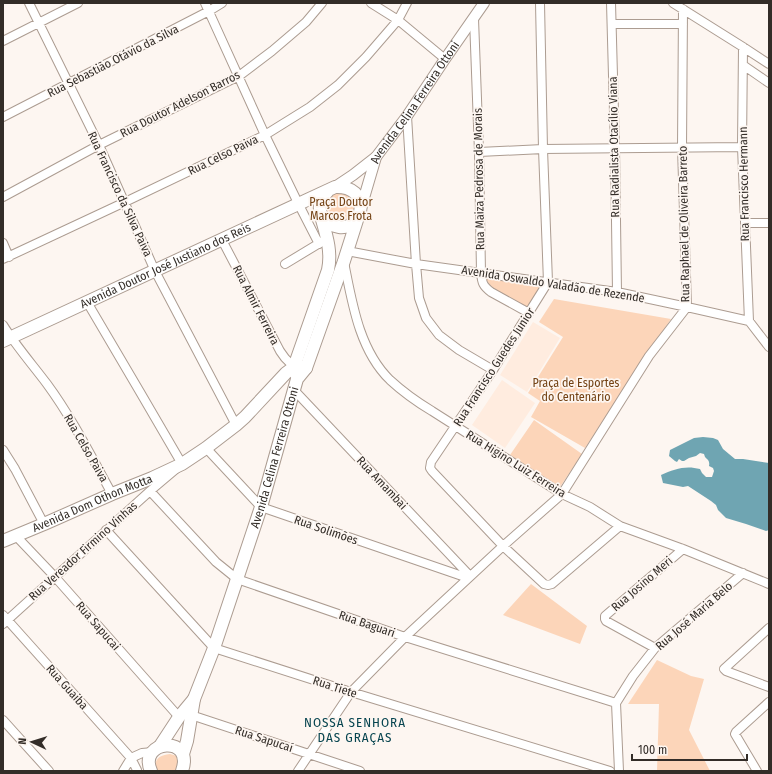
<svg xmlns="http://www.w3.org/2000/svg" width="772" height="774" viewBox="0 0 772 774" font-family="'Fira Sans Condensed',sans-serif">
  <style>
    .built { fill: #ffecdf }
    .green { fill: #fcd5b9 }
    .water { fill: #6fa5b2 }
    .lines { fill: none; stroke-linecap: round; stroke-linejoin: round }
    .minor-casing { stroke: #ac9c91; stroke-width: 10 }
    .tertiary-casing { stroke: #ac9c91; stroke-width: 12 }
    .secondary-casing { stroke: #ac9c91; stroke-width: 14 }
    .minor { stroke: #fff; stroke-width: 8 }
    .tertiary { stroke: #fff; stroke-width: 10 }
    .secondary { stroke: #fff; stroke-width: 12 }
    .labels { text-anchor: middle; stroke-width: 3.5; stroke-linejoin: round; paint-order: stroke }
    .street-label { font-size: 12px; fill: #332d28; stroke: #fdf6f1 }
    .park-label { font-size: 12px; fill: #734214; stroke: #fdf6f1 }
    .neighbourhood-label { font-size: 13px; letter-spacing: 1px; fill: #06444f; stroke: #fdf6f1 }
  </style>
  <rect width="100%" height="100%" fill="#fdf6f1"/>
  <!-- built -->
  <path class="built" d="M 533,322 L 560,338 L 527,392 L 500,375 Z
    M 502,380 L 535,403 L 505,448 L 472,425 Z"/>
  <!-- green -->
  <path class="green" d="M 335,193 L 349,193 L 358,207 L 349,223 L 330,220 L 325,208 L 327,199 Z
    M 483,274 L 544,283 L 527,310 L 492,289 Z
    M 554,299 L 671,319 L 631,378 L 585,448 L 531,417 L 540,401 L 528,393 L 563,337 L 539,322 Z
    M 534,420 L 582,454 L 560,487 L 510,455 Z
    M 531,584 L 587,626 L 580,644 L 503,615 Z
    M 657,660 L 691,676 L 704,679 L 689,730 L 710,771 L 657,771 L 659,704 L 628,704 Z
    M 170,754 L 177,756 L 182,771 L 155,771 C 155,758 158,756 170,754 Z"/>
  <!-- water -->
  <path class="water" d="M 703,437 L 713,438 L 718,440 L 723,449 L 735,459 L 743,459 L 769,463 L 769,530 L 766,531 L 746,524 L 726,518 L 718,510 L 716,505 L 711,501 L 688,486 L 683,487 L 663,483 L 661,475 C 674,469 686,465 700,469 L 702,473 L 706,477 L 712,477 L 714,471 L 713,468 L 709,466 C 710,461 708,460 705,457 L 704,454 L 700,453 L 696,456 L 689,458 L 684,461 L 682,461 L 679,459 L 677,462 L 675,461 L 669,456 L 670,450 L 694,438 Z"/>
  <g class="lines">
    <!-- minor casing -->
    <g class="minor-casing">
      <path id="minor" d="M 29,3 L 99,145 L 155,271 L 236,425
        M 205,3 L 265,135 L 299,205 L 319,244
        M 371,3 L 398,20 L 445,59
        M 540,3 L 543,149 L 548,282 L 493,370 L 431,462 L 430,468 L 432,471 L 503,546 L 544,584 L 548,585 L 552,584 L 620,526
        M 611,3 L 615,149 L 617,292
        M 673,3 L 743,47 L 769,64
        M 474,19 L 479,152 L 481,273 C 482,283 483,286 491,292 L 529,313
        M 612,24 L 683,24
        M 3,41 L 78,3
        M 743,47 L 742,147 L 749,321
        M 743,65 L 769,83
        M 407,116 L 416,264 L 419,298 L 426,318 L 439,335 L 459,350 L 493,370
        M 3,117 L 209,11 L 222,3
        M 479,152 L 543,149 L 742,147
        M 3,197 L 99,145 L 239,76 L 272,51 L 306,22 L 322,3
        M 745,223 L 769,223
        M 222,240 L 280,351 L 285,358 L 294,367
        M 3,243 L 9,257
        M 347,251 L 416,264 L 617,292 L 687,307 L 749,321 L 769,347
        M 3,259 L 125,202 L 265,135 L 310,107 L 338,85 L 366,57 L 398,20 L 407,3
        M 344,262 C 352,302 359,350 390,380 C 403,392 417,402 432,411 L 562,494 L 590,507 L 620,526 L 683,549 L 769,584
        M 285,264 L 323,241
        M 3,325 C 16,346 32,364 47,384 C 72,418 91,456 112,494
        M 294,390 L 470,576
        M 206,448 L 261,507 L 468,578
        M 3,450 L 15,469 L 44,524
        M 150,491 L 216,562 L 237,579 L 405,637 L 616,703
        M 106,530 L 214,648 L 351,692 L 610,771
        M 16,536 L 55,577 L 179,717
        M 3,615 L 131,758 L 137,770
        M 3,624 L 150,491 L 182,464 L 140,392 L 87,302
        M 769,628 L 724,669 L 726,671 L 769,687
        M 655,648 L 606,621 L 605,619 L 605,616 L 683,549
        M 191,715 L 360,771
        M 3,720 L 49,771
        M 123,771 L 131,758 L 142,753 L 153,752
        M 298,771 L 351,692 L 405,637 L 503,546 L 562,494 L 649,356 L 687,307 L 682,148 L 683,9
        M 619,771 L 616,703 L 633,676 L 655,648 L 743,573
        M 757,771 L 735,734 L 736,732 L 769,702"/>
    </g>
    <!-- tertiary casing -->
    <g class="tertiary-casing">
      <g id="tertiary">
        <path d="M 335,187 L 353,175 L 376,157"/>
        <path id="s1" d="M 361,208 L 376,157 L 407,116 L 445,59 L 484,3"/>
      </g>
    </g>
    <!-- secondary casing -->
    <g class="secondary-casing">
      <g id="secondary">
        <path id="s2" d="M 3,341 L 335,187 C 372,185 365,230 339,227 C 331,226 326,223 322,216 C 317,207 321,198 328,191"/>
        <path d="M 296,374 L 294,367 L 328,270 C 332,251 326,234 321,216"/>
        <path id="s3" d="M 3,541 L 44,524 L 112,494 L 152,478 L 182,464 L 206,448 L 236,425 L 245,417 L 286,373 L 294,367 L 306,368"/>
        <path d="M 160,746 L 179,717 L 194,699"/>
        <path id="s4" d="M 183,754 L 187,741 L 194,699 L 214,648 L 261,507 L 297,379 L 306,368 L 344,261 L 358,217"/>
        <path d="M 151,771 C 137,740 195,734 182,771"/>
      </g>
    </g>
    <!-- minor -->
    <use href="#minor" class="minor"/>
    <!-- tertiary -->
    <use href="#tertiary" class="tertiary"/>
    <!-- secondary -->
    <use href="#secondary" class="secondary"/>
  </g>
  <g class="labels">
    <!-- street labels -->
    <g class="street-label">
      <text transform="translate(113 61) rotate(-27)" y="4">Rua Sebastião Otávio da Silva</text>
      <text transform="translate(180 104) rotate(-27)" y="4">Rua Doutor Adelson Barros</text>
      <text dy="4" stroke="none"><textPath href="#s1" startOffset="120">Avenida Celina Ferreira Ottoni</textPath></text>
      <text transform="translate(614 147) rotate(-91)" y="4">Rua Radialista Otacílio Viana</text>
      <text transform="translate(223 155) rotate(-26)" y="4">Rua Celso Paiva</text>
      <text transform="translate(479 179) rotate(-91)" y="4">Rua Maiza Pedrosa de Morais</text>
      <text transform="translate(744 184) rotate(-91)" y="4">Rua Francisco Hermann</text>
      <text transform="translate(120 194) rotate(65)" y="4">Rua Francisco da Silva Paiva</text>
      <text transform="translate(684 224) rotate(-91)" y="4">Rua Raphael de Oliveira Barreto</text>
      <text dy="4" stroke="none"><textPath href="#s2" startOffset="179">Avenida Doutor José Justiano dos Reis</textPath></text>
      <text transform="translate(553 284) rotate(9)" y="4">Avenida Oswaldo Valadão de Rezende</text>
      <text transform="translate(256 305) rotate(63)" y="4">Rua Almir Ferreira</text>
      <text transform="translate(494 367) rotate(-57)" y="4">Rua Francisco Guedes Junior</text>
      <text transform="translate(86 448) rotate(60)" y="4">Rua Celso Paiva</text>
      <text dy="4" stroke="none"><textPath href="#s4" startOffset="311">Avenida Celina Ferreira Ottoni</textPath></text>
      <text transform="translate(516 464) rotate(32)" y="4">Rua Higino Luiz Ferreira</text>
      <text transform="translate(382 483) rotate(47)" y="4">Rua Amambai</text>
      <text dy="4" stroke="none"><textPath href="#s3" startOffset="97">Avenida Dom Othon Motta</textPath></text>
      <text transform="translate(326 530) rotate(19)" y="4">Rua Solimões</text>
      <text transform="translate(83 551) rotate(-42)" y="4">Rua Vereador Firmino Vinhas</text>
      <text transform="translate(642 584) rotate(-41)" y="4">Rua Josino Meri</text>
      <text transform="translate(694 616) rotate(-41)" y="4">Rua José Maria Belo</text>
      <text transform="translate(367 624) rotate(19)" y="4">Rua Baguari</text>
      <text transform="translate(98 626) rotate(49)" y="4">Rua Sapucai</text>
      <text transform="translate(67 687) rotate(48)" y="4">Rua Guaiba</text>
      <text transform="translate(335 687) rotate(18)" y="4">Rua Tiete</text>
      <text transform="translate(264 739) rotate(18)" y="4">Rua Sapucaí</text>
    </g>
    <!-- park labels -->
    <g class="park-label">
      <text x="341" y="206">Praça Doutor<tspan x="341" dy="14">Marcos Frota</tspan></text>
      <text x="576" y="387">Praça de Esportes<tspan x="576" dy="14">do Centenário</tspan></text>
    </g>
    <!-- neighbourhood labels -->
    <g class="neighbourhood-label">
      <text x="355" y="727">NOSSA SENHORA<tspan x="355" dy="15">DAS GRAÇAS</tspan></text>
    </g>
  </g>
  <!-- border -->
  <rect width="772" height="774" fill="none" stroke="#332d28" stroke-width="8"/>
  <!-- north arrow -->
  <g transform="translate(32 742) rotate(274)" stroke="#fdf6f1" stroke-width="3" paint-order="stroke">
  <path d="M0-3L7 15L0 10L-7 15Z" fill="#332d28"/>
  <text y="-6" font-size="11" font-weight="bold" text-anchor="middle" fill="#332d28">N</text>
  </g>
  <!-- scale -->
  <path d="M632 754v6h115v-6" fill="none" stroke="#332d28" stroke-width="2"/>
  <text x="638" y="754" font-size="12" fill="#332d28" stroke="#fdf6f1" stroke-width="3" paint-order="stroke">100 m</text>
</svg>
